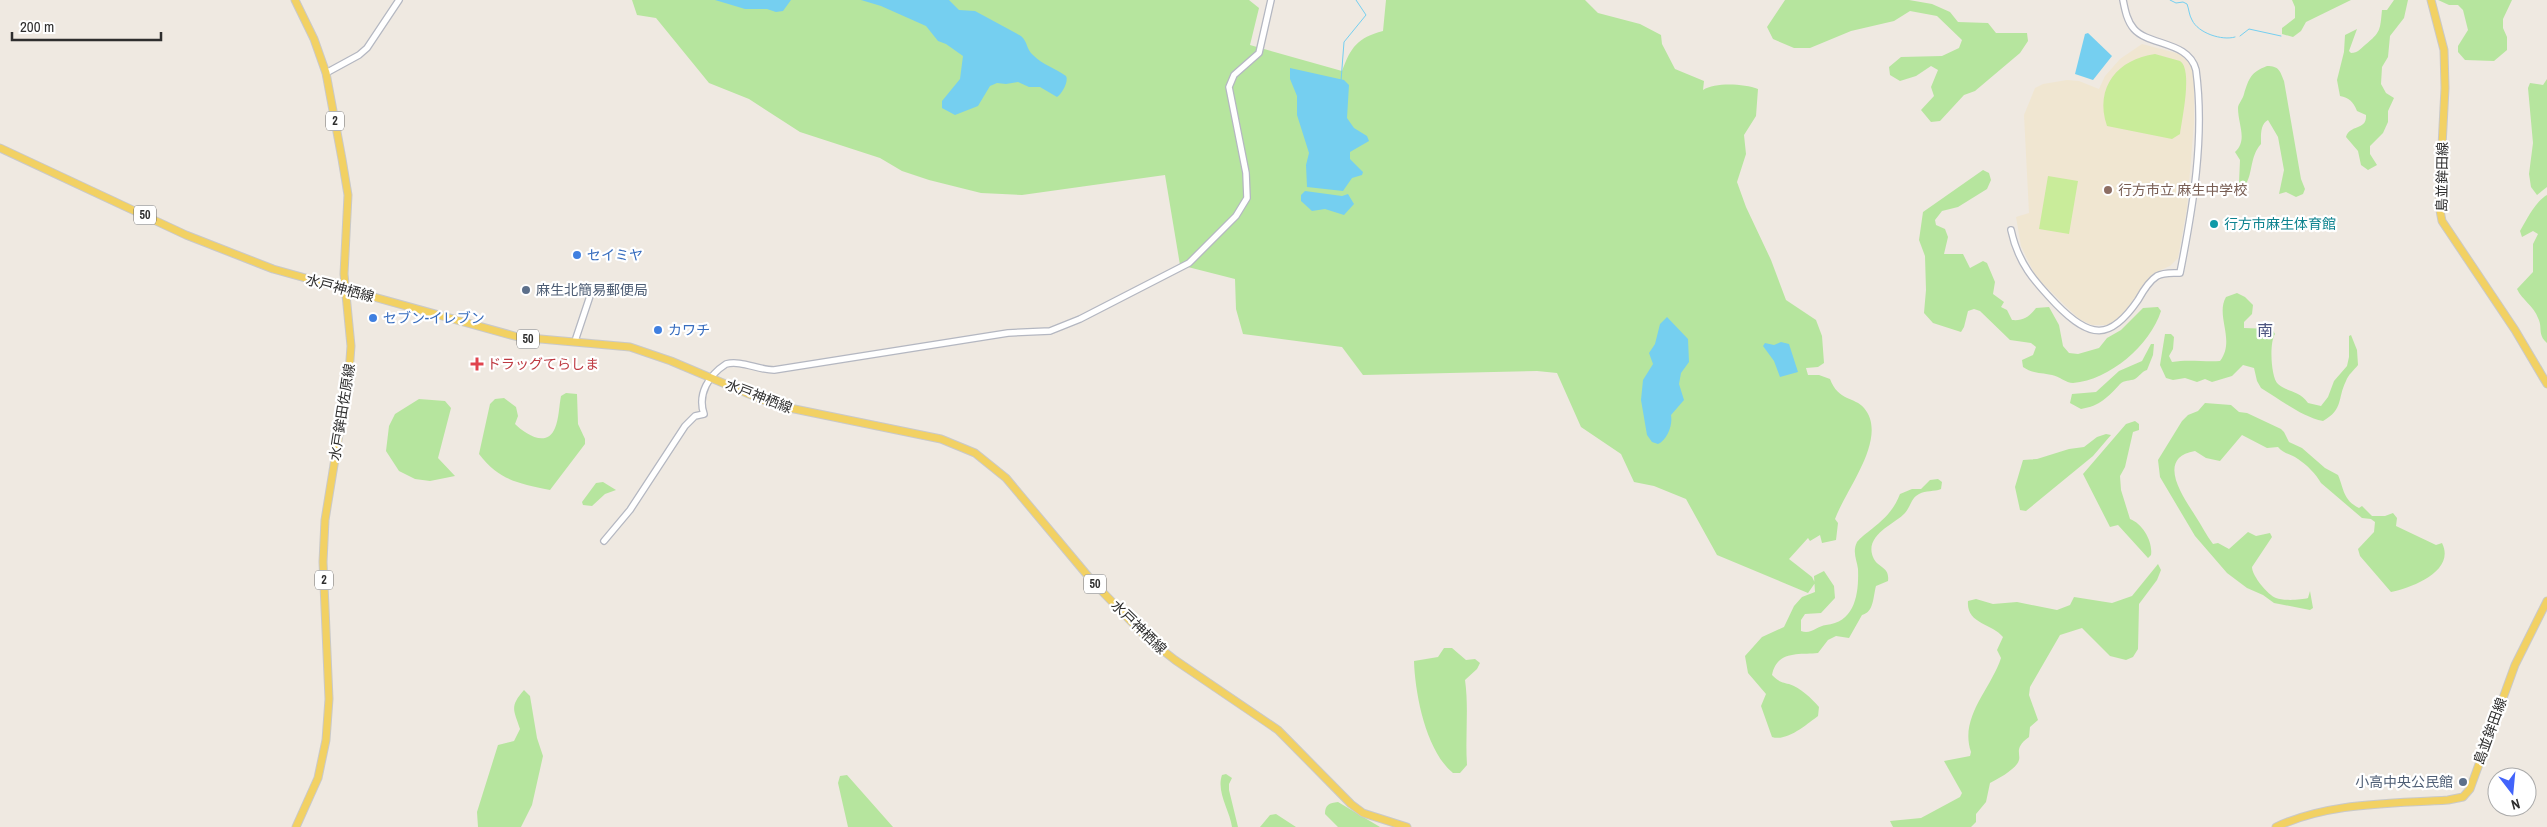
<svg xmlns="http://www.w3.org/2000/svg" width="2547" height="827" viewBox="0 0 2547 827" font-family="'Archivo Narrow','Noto Sans JP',sans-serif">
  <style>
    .education { fill: #f0e6d1 }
    .green { fill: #b6e59e }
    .pitch { fill: #c9ec9a }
    .water { fill: #75cff0 }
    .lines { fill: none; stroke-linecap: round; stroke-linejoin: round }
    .stream { stroke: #75cff0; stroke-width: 1 }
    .minor-casing { stroke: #b4b7c1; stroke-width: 8 }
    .major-casing { stroke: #c9c9c9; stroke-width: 9 }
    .minor { stroke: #fff; stroke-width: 5.5 }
    .major { stroke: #f2d163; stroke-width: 7 }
    .education-dot { fill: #8d6e63; stroke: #fff; stroke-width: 2 }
    .culture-dot { fill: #0f9aa8; stroke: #fff; stroke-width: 2 }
    .shop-dot { fill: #3f7fe0; stroke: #fff; stroke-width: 2 }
    .service-dot { fill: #5c6f8a; stroke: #fff; stroke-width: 2 }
    .health-dot { fill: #e0444e; stroke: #fff; stroke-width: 2 }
    .labels { text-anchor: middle; stroke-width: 4.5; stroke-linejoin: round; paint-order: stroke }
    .shield { fill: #fff; stroke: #6d6d6d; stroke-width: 1 }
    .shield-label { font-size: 12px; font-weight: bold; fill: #2e2e2e }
    .street-label { font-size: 14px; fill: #2e2e2e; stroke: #fff }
    .education-label { font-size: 14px; fill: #785e54; stroke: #fff; text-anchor: start }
    .culture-label { font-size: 14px; fill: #0d838f; stroke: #fff; text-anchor: start }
    .shop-label { font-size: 14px; fill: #366cbe; stroke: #fff; text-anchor: start }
    .service-label { font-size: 14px; fill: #4e5e75; stroke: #fff; text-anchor: start }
    .health-label { font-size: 14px; fill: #be3a42; stroke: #fff; text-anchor: start }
    .quarter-label { font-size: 16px; fill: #4d5680; stroke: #fff }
  </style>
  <rect width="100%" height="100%" fill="#efe9e1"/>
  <!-- education -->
  <path class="education" d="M 2142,44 L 2180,54 L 2189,59 L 2194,70 L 2194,123 L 2187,208 L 2178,258 L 2170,266 L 2154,273 L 2117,322 L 2107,325 L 2092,325 L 2079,319 L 2036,277 L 2021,246 L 2016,217 L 2029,213 L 2024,115 L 2035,88 L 2043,84 L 2067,80 L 2079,81 L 2099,89 L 2105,76 L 2120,59 Z"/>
  <!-- green -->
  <path class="green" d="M 632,0 L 1249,0 L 1259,8 L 1250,45 L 1342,71 C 1351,47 1357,38 1383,31 L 1386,0 L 1585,0 L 1598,13 L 1640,24 L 1661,35 L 1662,44 L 1675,69 L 1704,81 L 1703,90 C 1716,82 1744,84 1758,89 L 1756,116 L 1744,135 L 1746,154 L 1737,182 L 1746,207 L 1771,260 L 1786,300 L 1816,320 L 1822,336 L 1824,363 L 1818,367 L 1806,368 L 1808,375 L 1819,375 L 1830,379 C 1838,401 1855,397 1864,408 C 1889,437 1846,489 1835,519 L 1838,523 L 1836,540 L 1822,543 L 1820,535 L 1810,541 L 1808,538 L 1789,559 L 1812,577 L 1815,583 L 1808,593 L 1717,555 L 1686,499 L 1654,486 L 1634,482 L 1621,454 L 1581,427 L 1557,373 L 1537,371 L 1363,375 L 1342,347 L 1243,334 L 1236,309 L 1235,279 L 1180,265 L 1165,175 L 1022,195 L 981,193 L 929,180 L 902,171 L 880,158 L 800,132 L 749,99 L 709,83 L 656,18 L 637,15 Z
    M 1785,0 L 1909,0 L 1932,4 L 1950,12 L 1958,22 L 1988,23 L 1996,33 L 2027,33 L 2028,41 L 2020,53 L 1975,91 L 1964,95 L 1940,121 L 1931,122 L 1921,110 L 1934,96 L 1931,87 L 1938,70 L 1931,66 L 1916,76 L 1900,81 L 1890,75 L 1889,67 L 1901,57 L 1942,56 L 1959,48 L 1962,40 L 1937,16 L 1910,11 L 1894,21 L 1851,31 L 1810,48 L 1794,48 L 1773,39 L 1767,27 Z
    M 2292,0 L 2351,0 L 2306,22 L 2301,31 L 2293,37 L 2282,34 L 2282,28 L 2295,18 L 2295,7 Z
    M 2394,0 L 2408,0 L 2404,18 L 2390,36 L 2388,57 L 2382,67 L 2381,84 L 2386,93 L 2394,98 L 2388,111 L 2388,122 L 2383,133 L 2370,146 L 2370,154 L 2377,165 L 2368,170 L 2361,165 L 2358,151 L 2346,137 C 2350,124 2367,131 2366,115 L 2357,111 C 2353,101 2349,98 2340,96 L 2337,80 L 2344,52 L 2345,35 L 2357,29 L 2349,51 L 2351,53 C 2358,53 2360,49 2365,45 C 2381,32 2380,30 2382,10 L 2387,10 Z
    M 2438,0 L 2512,0 L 2503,19 L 2503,28 L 2507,37 L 2507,50 L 2494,61 L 2465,60 L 2458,52 L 2458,46 L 2468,30 L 2463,10 L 2458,5 L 2449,5 Z
    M 2267,66 C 2279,66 2280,71 2284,81 L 2301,179 L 2305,189 L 2303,194 L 2296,197 L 2286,192 L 2279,194 L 2284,170 L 2278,137 L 2268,120 C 2260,124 2261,136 2261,144 C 2250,156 2253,172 2246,184 L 2241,185 L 2239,183 L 2240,160 L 2235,152 C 2248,140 2238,125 2238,108 C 2238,104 2243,99 2244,94 C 2249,78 2251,72 2267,66 Z
    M 2547,79 L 2547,187 L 2537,195 L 2531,187 L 2529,174 L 2533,143 L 2528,88 L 2530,83 L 2543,85 Z
    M 1983,170 L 1989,173 L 1991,180 L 1987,189 L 1958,207 L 1942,211 L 1935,220 L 1936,225 L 1945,229 L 1948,237 L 1944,254 L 1963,254 L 1970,268 L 1983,261 L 1987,263 L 1995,282 L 1993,294 L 2004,302 L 2001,307 L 2007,310 L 2012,320 C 2023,321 2029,317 2036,308 L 2049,307 L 2059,325 L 2063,346 L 2069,353 L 2078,354 L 2099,348 L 2107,338 L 2121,330 L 2143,308 L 2158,307 L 2161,311 C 2150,345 2110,380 2073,383 C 2066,383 2059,376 2052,375 C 2040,372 2033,374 2023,367 L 2022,360 L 2033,355 L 2036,347 L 2031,343 L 2010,340 L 1980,311 L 1974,309 L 1968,311 L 1964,327 L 1961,332 L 1933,323 L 1924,313 L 1926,290 L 1925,256 L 1919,240 L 1923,212 Z
    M 2547,195 L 2547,343 C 2537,335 2543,327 2538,318 C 2534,306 2522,300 2517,289 L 2533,272 L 2533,244 L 2538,234 L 2533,231 L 2522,237 L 2520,231 C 2527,219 2536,201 2547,195 Z
    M 2237,293 L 2245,297 L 2253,305 L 2252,314 L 2244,322 L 2244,328 L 2272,329 L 2275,334 C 2269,343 2271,378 2278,384 C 2289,393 2299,390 2308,403 L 2321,406 L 2328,397 L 2334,381 L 2347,366 L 2349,357 L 2349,336 L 2351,335 L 2357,350 L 2358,365 C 2354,370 2348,375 2346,381 C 2337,399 2344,409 2323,421 C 2302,417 2281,400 2261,388 L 2257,381 L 2254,368 L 2243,365 L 2232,376 L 2212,382 L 2205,379 L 2197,382 L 2185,378 L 2173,380 L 2166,378 L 2160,365 L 2165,334 L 2171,334 L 2174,337 L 2173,349 L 2169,356 L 2172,362 C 2188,359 2203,362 2220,361 C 2236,340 2215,316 2226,297 Z
    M 2151,344 L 2154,344 L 2153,355 L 2147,370 C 2141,372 2140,376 2135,379 C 2130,381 2124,380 2120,384 C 2108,397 2100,406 2081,409 L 2070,403 L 2072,394 L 2096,392 L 2119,371 L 2142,361 Z
    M 566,393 L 577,394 L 578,424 L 585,439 L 585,444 L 550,490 C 518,483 500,481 479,454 L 490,404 L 495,399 L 504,398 L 516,407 L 518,416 L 515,424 C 524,433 547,449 555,428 C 559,419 559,406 561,396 Z
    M 419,399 L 445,401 L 451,408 L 438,458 L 455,476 L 430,481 L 415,479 L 399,471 L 386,451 L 389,426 L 395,414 Z
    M 2205,403 L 2231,405 L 2239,412 L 2247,413 L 2281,429 L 2284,432 L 2289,442 L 2302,448 L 2325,468 L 2338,475 C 2344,489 2343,500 2359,508 L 2362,506 L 2372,516 L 2385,516 L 2393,513 L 2397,518 L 2396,526 L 2436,545 L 2442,543 C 2456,571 2412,588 2391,592 L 2360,556 L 2358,549 L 2374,532 L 2375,522 L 2371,519 L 2362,518 L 2321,483 C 2316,474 2307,465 2298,459 C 2291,454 2284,454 2278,447 L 2267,448 L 2242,435 L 2220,461 L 2206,458 L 2195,451 C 2154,458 2185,499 2196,517 C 2202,526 2206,535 2213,544 L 2218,543 L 2229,549 L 2248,532 L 2256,536 L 2270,533 L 2272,537 L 2252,567 C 2252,576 2268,595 2276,598 C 2283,601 2301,600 2308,598 L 2310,591 L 2313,608 L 2310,610 L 2274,603 L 2263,595 L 2247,588 L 2227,573 L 2195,536 L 2160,477 L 2158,460 L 2182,421 L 2188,415 L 2198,411 Z
    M 2135,421 L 2139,424 L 2139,430 L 2133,432 L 2125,467 L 2120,476 L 2121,490 L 2130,519 C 2143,524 2153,542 2151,555 L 2148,558 L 2118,525 L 2110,527 L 2083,474 L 2126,424 Z
    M 2106,434 L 2111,435 L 2093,456 L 2026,511 L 2020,510 L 2015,487 L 2023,460 L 2037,459 L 2069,449 L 2084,447 L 2097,437 Z
    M 1938,479 L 1942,482 L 1941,489 C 1934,492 1926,490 1919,494 C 1911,498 1911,506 1905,513 C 1895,524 1864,535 1873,557 C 1877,568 1890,566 1888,581 L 1876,586 C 1873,597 1874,612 1862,615 L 1849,638 L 1836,636 L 1828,640 L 1818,653 C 1799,655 1777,650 1772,675 C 1779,682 1781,682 1789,684 C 1801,688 1811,698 1819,707 L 1818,716 C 1807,724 1787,742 1772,737 L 1761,706 L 1766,694 L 1748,673 L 1745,656 L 1762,637 L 1784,627 L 1794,606 L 1802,597 L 1815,592 L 1814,576 L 1824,571 L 1834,586 L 1835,598 L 1821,613 L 1805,614 L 1801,620 L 1801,631 C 1811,635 1817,626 1826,625 C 1855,622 1859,594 1858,569 C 1857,560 1852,552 1857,542 C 1860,538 1864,535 1868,532 C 1883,520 1893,512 1900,494 L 1912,489 L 1921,489 L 1930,480 Z
    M 603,482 L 616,490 L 605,494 L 592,506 L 583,505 L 582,502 L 596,483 Z
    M 2158,564 L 2161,570 L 2157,580 L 2139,604 L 2138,649 L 2133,657 L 2126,660 L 2110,656 L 2082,628 L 2060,635 L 2030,687 L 2029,695 L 2038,720 L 2030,727 L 2029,737 C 2011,750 2024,755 2017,764 C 2012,771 1998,779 1990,783 L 1986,802 L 1976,814 L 1976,822 L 1971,827 L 1893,827 L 1890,821 L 1921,818 L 1960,797 L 1962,793 L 1944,761 L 1970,756 L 1971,752 C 1959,717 1991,689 2001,658 L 1997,650 L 2003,637 C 1992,623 1966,624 1968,601 L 1976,599 L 1993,604 L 2017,602 L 2057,610 L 2070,605 L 2074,597 L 2112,603 L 2132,596 Z
    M 1444,648 L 1452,648 L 1466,660 L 1475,659 L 1480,663 L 1477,669 L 1465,680 C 1469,708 1465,736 1467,765 L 1460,773 L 1453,773 C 1426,751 1415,694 1414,661 L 1438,657 Z
    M 524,690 L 530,696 L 537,738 L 543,756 L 532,805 L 521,827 L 478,827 L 477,812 L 498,745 L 514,741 L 520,729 C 514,710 509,707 524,690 Z
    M 1226,774 L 1232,778 L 1229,784 L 1229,790 L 1238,827 L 1232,827 C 1230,811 1216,792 1222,775 Z
    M 847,775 L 893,827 L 848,827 L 838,783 L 840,776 Z
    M 1338,802 L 1380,827 L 1338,827 L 1325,814 C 1325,805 1329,803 1338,802 Z
    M 1276,814 L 1296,827 L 1260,827 L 1270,815 Z"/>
  <!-- pitch -->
  <path class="pitch" d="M 2155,54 L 2180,61 C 2193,69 2182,119 2180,134 L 2172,139 L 2107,126 C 2094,87 2118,59 2155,54 Z
    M 2048,176 L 2078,181 L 2069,234 L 2039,229 Z"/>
  <!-- water -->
  <path class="water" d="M 715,0 L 791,0 L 783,11 L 776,12 L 767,9 L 745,9 Z
    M 861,0 L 949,0 L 959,10 L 975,11 L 1021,36 C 1028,42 1026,49 1033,55 C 1043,65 1055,68 1066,76 C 1069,81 1062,94 1057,97 L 1040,87 L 1029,87 L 1018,82 L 1006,84 L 997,83 L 990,86 L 978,106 L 955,115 L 942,108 L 942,101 L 960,79 L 963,56 L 946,44 L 938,41 L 926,26 L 881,6 Z
    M 2088,33 L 2112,56 L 2093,80 L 2075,74 L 2085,34 Z
    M 1290,68 L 1344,80 L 1349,85 L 1347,118 L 1354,128 L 1367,136 L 1369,141 L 1350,152 L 1350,159 L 1363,172 L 1362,175 L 1352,178 L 1343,191 L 1307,187 L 1306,165 L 1309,153 L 1297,115 L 1297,96 L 1290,79 Z
    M 1305,191 L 1342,196 L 1348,194 L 1354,204 L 1344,215 L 1325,209 L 1312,211 L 1301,201 L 1301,195 Z
    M 1667,317 L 1688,339 L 1689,362 L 1681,373 L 1679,384 L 1684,400 L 1671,415 C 1673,425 1667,440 1658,444 L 1652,442 L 1647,435 L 1641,400 L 1643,380 L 1653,364 L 1649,353 L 1655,344 L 1660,324 Z
    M 1781,342 L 1789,344 L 1798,372 L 1780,377 L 1774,361 L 1763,346 L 1765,343 L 1774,345 Z"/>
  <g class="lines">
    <!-- stream -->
    <path class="stream" d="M 2170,0 L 2176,3 L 2183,2 L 2187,4 C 2189,9 2189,15 2192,20 C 2198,33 2222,41 2235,37
      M 2240,36 L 2249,29 L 2281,36
      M 1341,81 L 1344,42 L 1366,15 L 1356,0"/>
    <!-- minor casing -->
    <g class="minor-casing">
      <path id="minor" d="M 326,73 L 359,55 L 367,48 L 399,0
        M 2011,230 C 2018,263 2034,281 2056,304 C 2090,339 2110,341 2138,300 C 2143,291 2149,281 2157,276 C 2164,272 2172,273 2180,273 C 2193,207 2205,137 2196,70 C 2189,41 2149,46 2134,29 C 2127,21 2125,10 2123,0
        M 575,341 L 592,290
        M 604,541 L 630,510 L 685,426 L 695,416 L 704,414 C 697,394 709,375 726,364 C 741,360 758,370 774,370 L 1008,333 L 1050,331 L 1080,319 L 1189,263 L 1236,216 L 1247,198 L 1246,173 L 1229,87 L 1234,75 L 1259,53 L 1271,0"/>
    </g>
    <!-- major casing -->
    <g class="major-casing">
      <path id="major" d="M 295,0 L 314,39 L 326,73 L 342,159 L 348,195 L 344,274 L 351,346 L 349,373 L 325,520 L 323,562 L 329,699 L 326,740 L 318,778 L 296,827
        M 2431,0 L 2444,50 L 2445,88 L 2439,205 L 2442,221 L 2515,330 L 2547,384
        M 0,148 L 186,235 L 273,269 L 518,337 L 630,347 L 671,361 L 775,405 L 941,439 L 975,453 L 1006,478 L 1093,582 L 1147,638 L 1175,660 L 1278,730 L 1351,804 L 1363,813 L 1407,827
        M 2276,827 C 2329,802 2391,804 2448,800 L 2463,797 L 2470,789 L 2515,665 L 2547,601"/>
    </g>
    <!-- minor -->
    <use href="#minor" class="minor"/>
    <!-- major -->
    <use href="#major" class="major"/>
  </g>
  <!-- markers -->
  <circle class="education-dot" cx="2108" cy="190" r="5"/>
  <circle class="culture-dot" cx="2214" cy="224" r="5"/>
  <g class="shop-dot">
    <circle cx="577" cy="255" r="5"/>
    <circle cx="373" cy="318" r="5"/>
    <circle cx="658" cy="330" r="5"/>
  </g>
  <g class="service-dot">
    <circle cx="526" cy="290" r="5"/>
    <circle cx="2463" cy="782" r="5"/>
  </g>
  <path class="health-dot" d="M474.5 356.5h5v5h5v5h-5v5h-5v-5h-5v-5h5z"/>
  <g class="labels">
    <!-- shield labels -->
    <g class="shield">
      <rect x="326" y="111.5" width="18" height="19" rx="4"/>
      <rect x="134" y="205.5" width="22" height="19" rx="4"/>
      <rect x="517" y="329.5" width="22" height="19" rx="4"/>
      <rect x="315" y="570.5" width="18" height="19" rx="4"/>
      <rect x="1084" y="574.5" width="22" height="19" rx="4"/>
    </g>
    <g class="shield-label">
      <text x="335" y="125">2</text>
      <text x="145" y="219">50</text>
      <text x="528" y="343">50</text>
      <text x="324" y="584">2</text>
      <text x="1095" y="588">50</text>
    </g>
    <!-- street labels -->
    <g class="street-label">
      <text transform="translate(2442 177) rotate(-89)" y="5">島並鉾田線</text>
      <text transform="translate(340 288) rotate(15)" y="5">水戸神栖線</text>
      <text transform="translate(759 396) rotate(21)" y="5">水戸神栖線</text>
      <text transform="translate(342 412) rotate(-81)" y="5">水戸鉾田佐原線</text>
      <text transform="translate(1139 627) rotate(44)" y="5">水戸神栖線</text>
      <text transform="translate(2490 731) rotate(-70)" y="5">島並鉾田線</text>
    </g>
    <!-- education labels -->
    <g class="education-label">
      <text x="2118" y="195">行方市立 麻生中学校</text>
    </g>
    <!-- culture labels -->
    <g class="culture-label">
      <text x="2224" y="229">行方市麻生体育館</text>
    </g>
    <!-- shop labels -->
    <g class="shop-label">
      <text x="587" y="260">セイミヤ</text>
      <text x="383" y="323">セブン-イレブン</text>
      <text x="668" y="335">カワチ</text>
    </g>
    <!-- service labels -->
    <g class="service-label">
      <text x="536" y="295">麻生北簡易郵便局</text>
      <text x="2453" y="787" text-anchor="end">小高中央公民館</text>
    </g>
    <!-- health labels -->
    <g class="health-label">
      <text x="487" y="369">ドラッグてらしま</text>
    </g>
    <!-- quarter labels -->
    <g class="quarter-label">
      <text x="2265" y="336">南</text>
    </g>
  </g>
  <!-- north arrow -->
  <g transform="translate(2512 792) rotate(164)"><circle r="24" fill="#ffffff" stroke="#ababab"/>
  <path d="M0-4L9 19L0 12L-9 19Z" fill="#4264fb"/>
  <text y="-8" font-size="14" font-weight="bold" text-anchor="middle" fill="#2e2e2e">N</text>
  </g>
  <!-- scale -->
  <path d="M12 32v8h149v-8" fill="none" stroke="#2e2e2e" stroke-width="2.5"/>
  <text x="20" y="32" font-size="15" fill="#2e2e2e" stroke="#ffffff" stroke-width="4" paint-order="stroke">200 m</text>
</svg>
